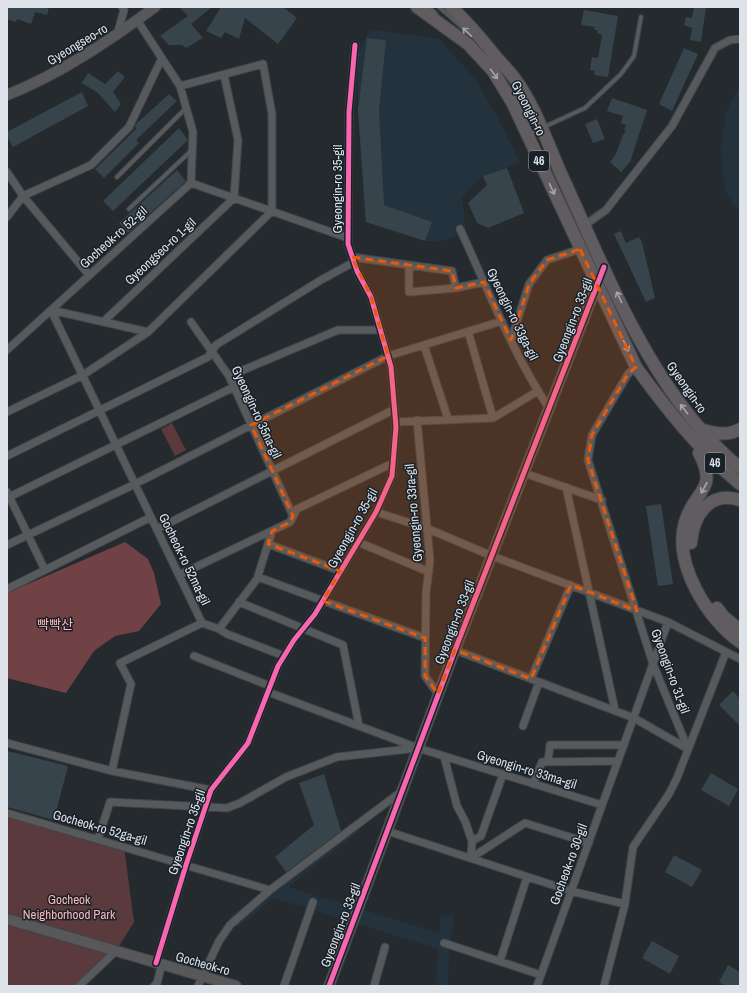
<svg xmlns="http://www.w3.org/2000/svg" width="747" height="993" viewBox="0 0 747 993" font-family="'Archivo Narrow','Noto Sans KR',sans-serif">
  <style>
    .built { fill: #23323c }
    .green { fill: #5a3a3c }
    .forest { fill: #704246 }
    .building { fill: #38444c }
    .lines { fill: none; stroke-linecap: round; stroke-linejoin: round }
    .lane-casing { stroke: #404548; stroke-width: 5.5 }
    .street-casing { stroke: #404548; stroke-width: 9 }
    .secondary-casing { stroke: #404548; stroke-width: 12 }
    .primary-casing { stroke: #404548; stroke-width: 14 }
    .lane { stroke: #565a5d; stroke-width: 3.5 }
    .street { stroke: #565a5d; stroke-width: 7 }
    .secondary { stroke: #58585b; stroke-width: 10 }
    .primary { stroke: #605c5f; stroke-width: 12 }
    .cycleway-casing { stroke: #182128; stroke-width: 8 }
    .cycleway { stroke: #f766af; stroke-width: 5 }
    .oneway { stroke: #a0a5a9 }
    .oneway2 { stroke: #a5a6aa }
    .marked { fill: #e8590c; fill-opacity: 0.2; stroke: #e8590c; stroke-width: 3; stroke-dasharray: 8 5; stroke-linejoin: round }
    .labels { text-anchor: middle; stroke-width: 3; stroke-linejoin: round; paint-order: stroke }
    .shield { fill: #182128; stroke: #a2a9ae; stroke-width: 1 }
    .shield-label { font-size: 12px; font-weight: bold; fill: #dde3e8 }
    .street-label { font-size: 13px; fill: #dde3e8; stroke: #182128 }
    .park-label { font-size: 13px; fill: #feb7bb; stroke: #182128 }
  </style>
  <rect width="100%" height="100%" fill="#252a2e"/>
  <!-- built -->
  <path class="built" d="M 370,29 L 439,39 L 476,80 L 498,118 L 520,162 L 480,178 L 462,198 L 466,232 L 443,241 L 425,241 L 365,222 L 358,110 L 358,53 Z
    M 740,85 L 740,213 L 727,195 L 722,173 L 721,149 L 726,112 Z
    M 352,822 L 360,831 L 288,887 L 439,933 L 441,915 L 454,916 L 449,952 L 448,986 L 436,986 L 438,949 L 274,898 L 238,927 L 228,918 Z"/>
  <!-- green -->
  <path class="green" d="M 172,423 L 186,450 L 175,456 L 161,429 Z
    M 7,813 L 124,847 L 134,922 L 116,951 L 79,986 L 7,986 Z"/>
  <!-- forest -->
  <path class="forest" d="M 125,542 L 148,559 L 154,573 L 161,604 L 139,631 L 115,636 L 94,651 L 66,693 L 7,678 L 7,593 Z"/>
  <!-- building -->
  <path class="building" d="M 7,7 L 49,7 L 47,15 L 35,12 L 31,24 L 17,19 L 16,22 L 7,19 Z
    M 179,7 L 212,7 L 191,24 L 203,38 L 186,48 L 182,45 L 169,45 L 160,36 L 188,16 Z
    M 221,7 L 283,7 L 297,18 L 278,44 L 245,18 L 239,39 L 225,32 L 221,38 L 206,31 Z
    M 694,7 L 706,7 L 701,42 L 690,40 L 692,28 L 684,25 L 686,17 L 692,18 Z
    M 584,10 L 618,16 L 608,77 L 594,75 L 595,71 L 590,70 L 592,57 L 598,58 L 602,36 L 601,34 L 597,33 L 598,30 L 594,30 L 595,27 L 581,25 Z
    M 367,38 L 386,40 L 379,109 L 384,205 L 432,222 L 425,241 L 366,222 L 358,110 Z
    M 684,48 L 698,54 L 672,111 L 659,104 Z
    M 118,71 L 125,77 L 113,92 L 121,104 L 115,112 L 98,93 L 82,83 L 88,73 L 105,84 Z
    M 82,92 L 88,106 L 13,147 L 7,137 L 7,132 Z
    M 169,94 L 177,101 L 136,140 L 139,143 L 104,178 L 95,169 L 136,129 L 135,125 Z
    M 612,98 L 647,110 L 630,162 L 621,172 L 610,162 L 616,154 L 623,135 L 627,130 L 624,131 L 626,125 L 621,123 L 623,116 L 607,111 Z
    M 597,119 L 605,139 L 593,143 L 585,124 Z
    M 179,128 L 188,140 L 113,211 L 103,201 Z
    M 507,168 L 524,213 L 488,228 L 477,223 L 468,203 L 487,185 L 483,176 Z
    M 177,170 L 186,181 L 128,233 L 119,223 Z
    M 621,231 L 626,243 L 639,237 L 642,242 L 655,298 L 646,302 L 614,234 Z
    M 661,504 L 673,584 L 658,586 L 646,506 Z
    M 733,691 L 740,699 L 740,726 L 719,705 Z
    M 7,751 L 68,766 L 54,820 L 7,807 Z
    M 711,773 L 738,789 L 729,806 L 701,790 Z
    M 324,774 L 341,831 L 286,872 L 275,857 L 314,825 L 299,783 Z
    M 674,855 L 702,870 L 692,887 L 665,872 Z
    M 652,941 L 679,956 L 670,974 L 642,958 Z
    M 728,965 L 740,972 L 740,986 L 726,986 L 719,982 Z"/>
  <g class="lines">
    <!-- lane casing -->
    <g class="lane-casing">
      <path id="lane" d="M 429,7 L 436,14
        M 439,7 L 471,35
        M 529,134 L 585,108 L 621,74 L 634,56 L 641,17
        M 117,177 L 186,108
        M 129,209 L 192,150"/>
    </g>
    <!-- street casing -->
    <g class="street-casing">
      <path id="street" d="M 137,20 L 180,86 L 193,132 L 191,183
        M 117,35 L 124,10 L 122,7
        M 7,172 L 23,196 L 89,275
        M 191,183 L 348,238
        M 7,217 L 23,196 L 91,165 L 129,127 L 162,58
        M 585,225 L 606,210 L 672,126 L 715,48 L 730,40 L 740,39
        M 460,229 C 488,289 512,353 549,408
        M 352,257 L 452,271 L 456,288
        M 409,265 L 409,292 L 456,288 L 484,282
        M 51,310 L 202,623 L 120,663 L 131,684 L 112,771
        M 51,310 L 148,332
        M 103,322 L 234,198 L 238,140 L 224,75
        M 191,322 L 229,376 L 293,516
        M 468,331 L 493,418
        M 511,340 L 529,284 L 547,260 L 580,249
        M 424,345 L 448,419
        M 7,350 L 191,183
        M 636,367 L 628,374 L 592,435 L 588,460 L 653,664 L 688,749
        M 229,376 L 338,330 L 380,330
        M 7,412 L 83,375 L 148,332 L 272,211 L 272,114 L 263,64 L 180,86
        M 417,420 L 430,560 L 426,593 L 425,676 L 438,694
        M 396,422 L 493,418 L 538,391
        M 7,456 L 208,357 L 216,345 L 321,280 L 354,262
        M 524,473 L 602,500
        M 566,487 L 615,710
        M 7,492 L 45,570
        M 7,498 L 234,387
        M 376,512 L 426,528 L 492,556 L 668,622 L 740,659
        M 157,529 L 395,409
        M 358,542 L 429,572
        M 268,544 L 340,571
        M 7,545 L 135,484 L 388,356 L 502,321
        M 179,575 L 290,522 L 297,509 L 393,463
        M 258,577 L 425,638
        M 7,589 L 151,517
        M 239,602 L 343,645 L 359,726
        M 202,623 L 219,629 L 257,579 L 272,531
        M 219,629 L 227,634 L 284,656
        M 455,650 L 634,718 L 688,749
        M 194,656 L 270,686
        M 531,679 L 571,585
        M 268,692 L 418,748 L 602,805
        M 523,726 L 539,682
        M 7,743 L 112,771 L 211,790
        M 444,756 L 457,806 L 465,821 L 472,841
        M 548,762 L 550,745 L 624,745
        M 533,784 L 542,762 L 618,761
        M 7,813 L 270,890
        M 387,831 L 571,891 L 625,904
        M 98,839 L 110,802 L 227,808 L 240,803 L 286,777 L 337,757 L 418,748
        M 471,858 L 525,823 L 589,843
        M 471,858 L 472,841 L 481,836 L 503,774
        M 444,943 L 541,975
        M 500,961 L 527,877
        M 156,963 L 186,865 L 211,790 L 248,743 L 278,666 L 294,640 L 315,614 L 376,512 L 392,476 L 396,427 L 391,367 L 371,297 L 357,271 L 348,244 L 349,112 L 355,45
        M 79,986 L 116,951
        M 154,986 L 157,983 L 162,964
        M 198,986 L 219,941 L 230,925 L 270,890 L 402,791
        M 284,986 L 313,902
        M 374,986 L 385,947
        M 537,986 L 668,622
        M 604,986 L 625,904 L 633,847 L 669,794 L 677,778 L 726,652"/>
    </g>
    <!-- secondary casing -->
    <g class="secondary-casing">
      <path id="secondary" d="M 7,95 C 60,74 109,41 155,7
        M 7,919 L 236,986
        M 329,986 L 455,650 L 604,267"/>
    </g>
    <!-- primary casing -->
    <g class="primary-casing">
      <path id="primary" d="M 417,7 L 468,44 L 493,71 L 512,102 L 636,367 C 667,410 699,450 740,484
        M 451,7 C 469,23 482,40 497,58 C 503,65 510,72 515,79 C 536,107 548,145 562,176 C 608,276 653,396 740,468
        M 700,429 C 715,433 726,437 740,429
        M 699,453 C 719,491 694,490 685,522 C 673,563 707,619 740,642
        M 691,543 C 693,516 709,490 740,500
        M 717,608 L 724,617 L 740,630"/>
    </g>
    <!-- lane -->
    <use href="#lane" class="lane"/>
    <!-- street -->
    <use href="#street" class="street"/>
    <!-- secondary -->
    <use href="#secondary" class="secondary"/>
    <!-- primary -->
    <use href="#primary" class="primary"/>
    <!-- cycleway casing -->
    <g class="cycleway-casing">
      <path id="cycleway" d="M 156,963 L 186,865 L 211,790 L 248,743 L 278,666 L 294,640 L 315,614 L 376,512 L 392,476 L 396,427 L 391,367 L 371,297 L 357,271 L 348,244 L 349,112 L 355,45
        M 329,986 L 455,650 L 604,267"/>
    </g>
    <!-- cycleway -->
    <use href="#cycleway" class="cycleway"/>
  </g>
  <!-- one-way arrows -->
  <defs><path id="oneway-shaft" d="M-6 0H5M1.5-3L5.5 0L1.5 3" fill="none" stroke-width="1.6" stroke-linecap="round" stroke-linejoin="round"/></defs>
  <use class="oneway" href="#oneway-shaft" transform="translate(467 32) rotate(-137)"/>
  <g class="oneway2">
    <use href="#oneway-shaft" transform="translate(494 74) rotate(54)"/>
    <use href="#oneway-shaft" transform="translate(552 189) rotate(65)"/>
    <use href="#oneway-shaft" transform="translate(619 297) rotate(-116)"/>
    <use href="#oneway-shaft" transform="translate(626 346) rotate(65)"/>
    <use href="#oneway-shaft" transform="translate(684 409) rotate(-128)"/>
    <use href="#oneway-shaft" transform="translate(704 488) rotate(119)"/>
  </g>
  <!-- marked area -->
  <path class="marked" d="M 580,249 L 636,367 L 628,374 L 592,435 L 588,460 L 637,611 L 571,585 L 531,679 L 455,650 L 438,694 L 425,676 L 425,638 L 323,601 L 340,571 L 268,544 L 272,531 L 290,522 L 293,516 L 251,425 L 388,356 L 371,297 L 352,257 L 452,271 L 456,288 L 484,282 L 511,340 L 529,284 L 547,260 Z"/>
  <g class="labels">
    <!-- shield labels -->
    <g class="shield">
      <rect x="529" y="151" width="20" height="20" rx="3"/>
      <rect x="705" y="453" width="20" height="20" rx="3"/>
    </g>
    <g class="shield-label">
      <text x="539" y="165">46</text>
      <text x="715" y="467">46</text>
    </g>
    <!-- street labels -->
    <g class="street-label">
      <text transform="translate(77 44) rotate(-31)" y="5">Gyeongseo-ro</text>
      <text transform="translate(529 108) rotate(63)" y="5">Gyeongin-ro</text>
      <text transform="translate(337 189) rotate(-90)" y="5">Gyeongin-ro 35-gil</text>
      <text transform="translate(113 237) rotate(-42)" y="5">Gocheok-ro 52-gil</text>
      <text transform="translate(160 251) rotate(-43)" y="5">Gyeongseo-ro 1-gil</text>
      <text transform="translate(513 314) rotate(64)" y="5">Gyeongin-ro 33ga-gil</text>
      <text transform="translate(572 320) rotate(-69)" y="5">Gyeongin-ro 33-gil</text>
      <text transform="translate(687 387) rotate(55)" y="5">Gyeongin-ro</text>
      <text transform="translate(257 412) rotate(65)" y="5">Gyeongin-ro 35na-gil</text>
      <text transform="translate(413 513) rotate(-95)" y="5">Gyeongin-ro 33ra-gil</text>
      <text transform="translate(352 528) rotate(-61)" y="5">Gyeongin-ro 35-gil</text>
      <text transform="translate(185 559) rotate(64)" y="5">Gocheok-ro 52ma-gil</text>
      <text transform="translate(454 622) rotate(-69)" y="5">Gyeongin-ro 33-gil</text>
      <text transform="translate(671 671) rotate(70)" y="5">Gyeongin-ro 31-gil</text>
      <text transform="translate(527 769) rotate(17)" y="5">Gyeongin-ro 33ma-gil</text>
      <text transform="translate(100 827) rotate(16)" y="5">Gocheok-ro 52ga-gil</text>
      <text transform="translate(186 832) rotate(-71)" y="5">Gyeongin-ro 35-gil</text>
      <text transform="translate(568 864) rotate(-70)" y="5">Gocheok-ro 30-gil</text>
      <text transform="translate(340 925) rotate(-69)" y="5">Gyeongin-ro 33-gil</text>
      <text transform="translate(203 963) rotate(16)" y="5">Gocheok-ro</text>
    </g>
    <!-- park labels -->
    <g class="park-label">
      <text x="55" y="629">빡빡산</text>
      <text x="69" y="904">Gocheok<tspan x="69" dy="15">Neighborhood Park</tspan></text>
    </g>
  </g>
  <!-- border -->
  <rect width="747" height="993" fill="none" stroke="#dde3e8" stroke-width="16"/>
</svg>
